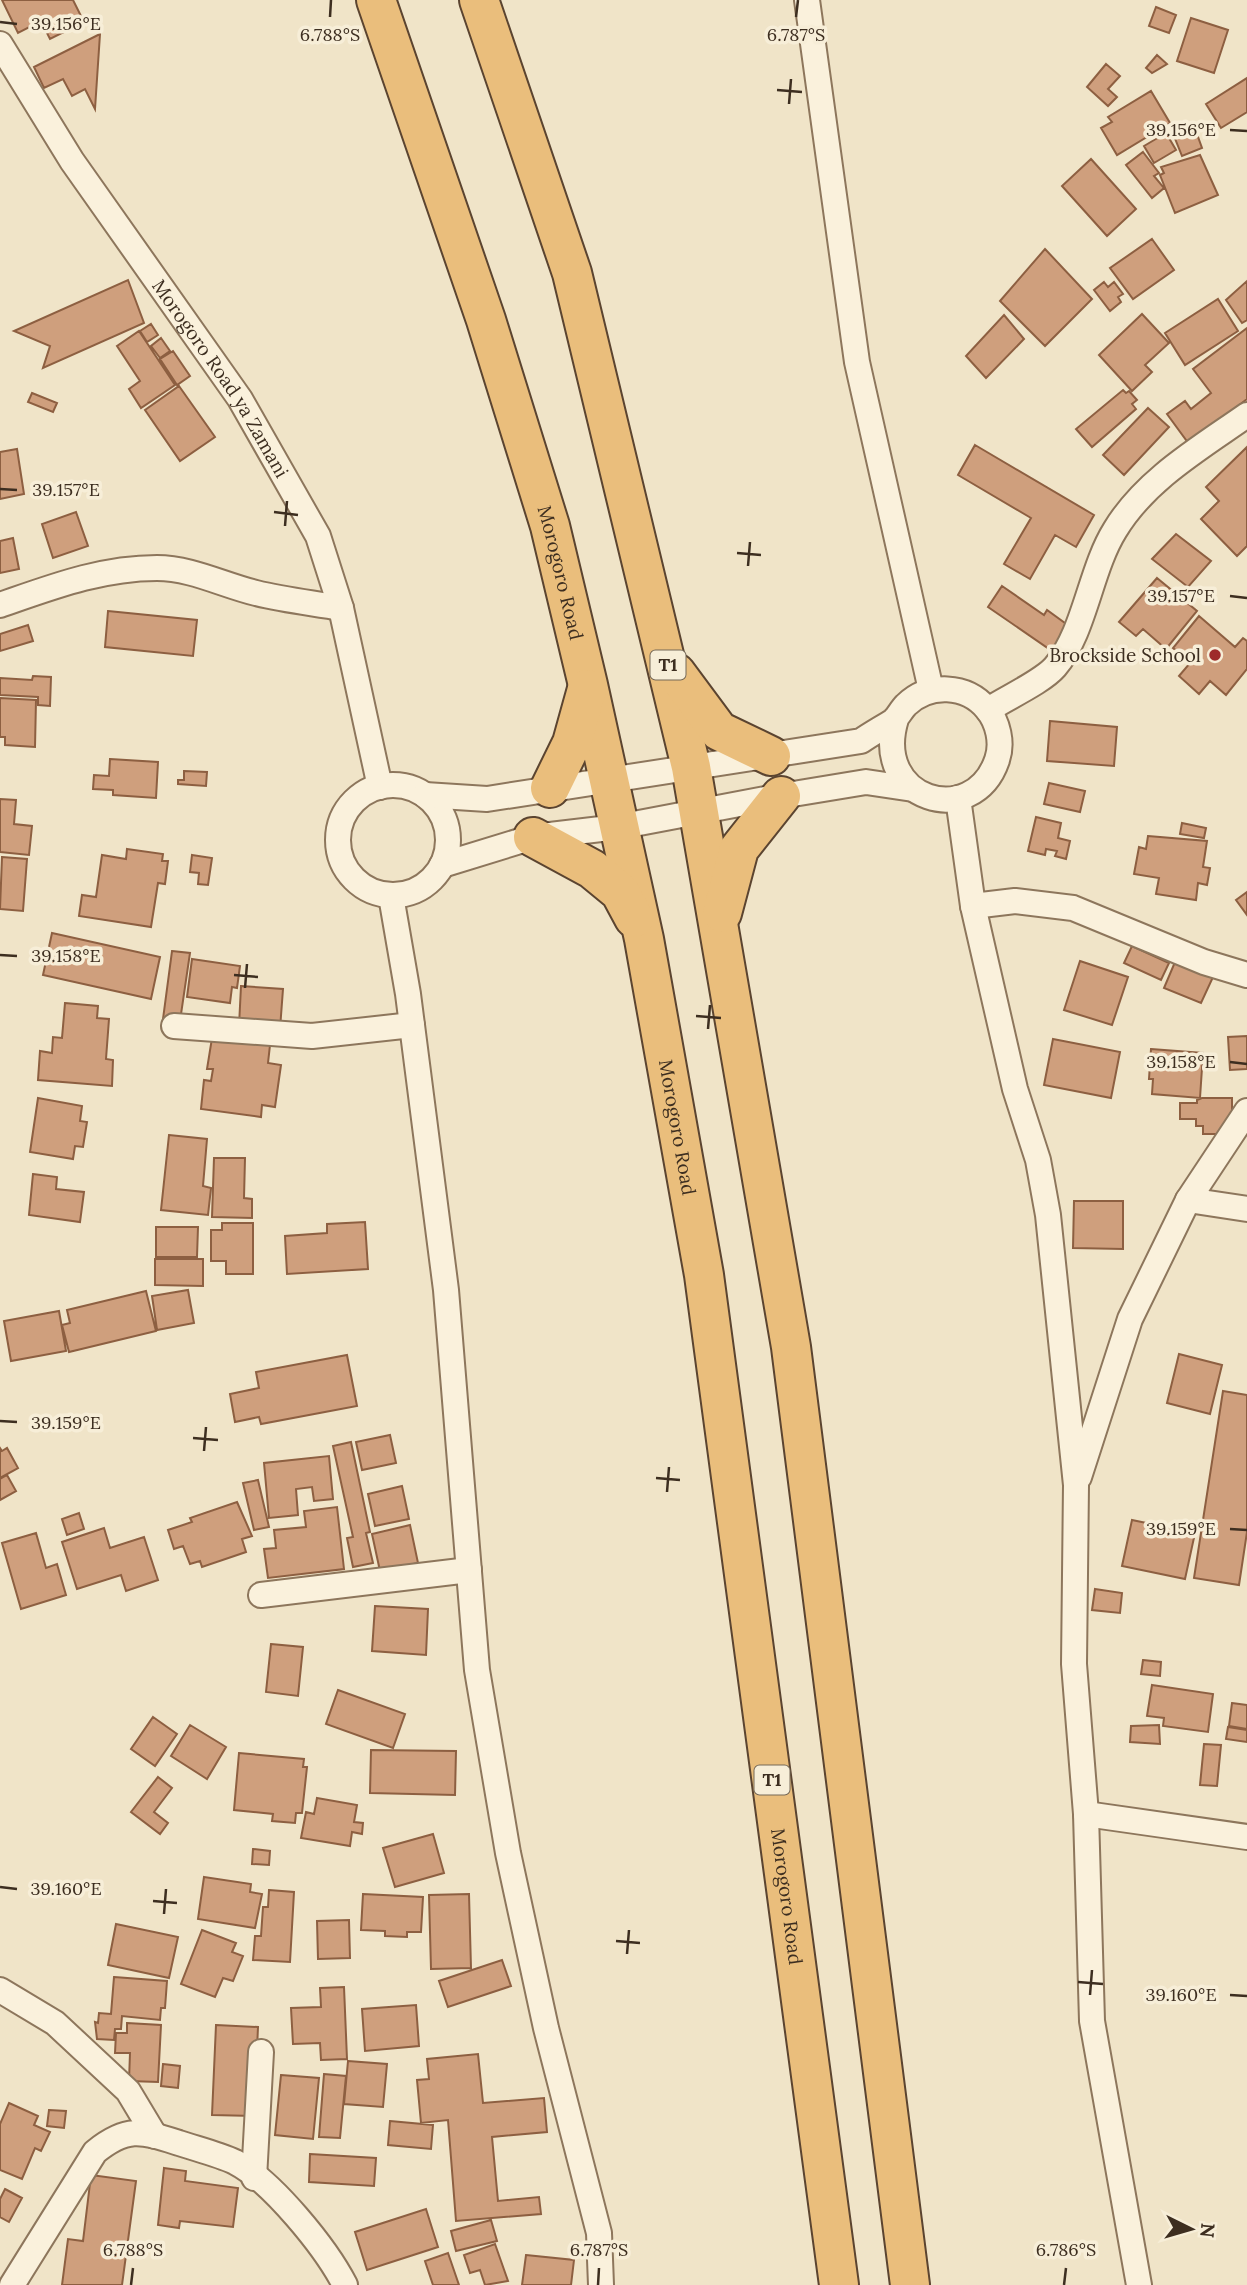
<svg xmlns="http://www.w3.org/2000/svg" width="1247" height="2285" viewBox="0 0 1247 2285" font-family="Lora,serif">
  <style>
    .building { fill: #cf9f7d; stroke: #8d5f41; stroke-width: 2 }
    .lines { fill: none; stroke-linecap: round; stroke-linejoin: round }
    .minor-casing { stroke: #8d765c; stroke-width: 28 }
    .trunk-casing { stroke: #5b4430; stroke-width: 42 }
    .minor { stroke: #faf1dc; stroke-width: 24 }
    .trunk { stroke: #eabe7c; stroke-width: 38 }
    .ticks { fill: none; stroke: #3d2e20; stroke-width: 2.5 }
    .poi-dot { fill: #9e2a2b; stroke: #f7eed8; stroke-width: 2.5 }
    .labels { text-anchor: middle; stroke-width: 7; stroke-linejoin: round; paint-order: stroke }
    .shield { fill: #f7eed8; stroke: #756857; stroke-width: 2 }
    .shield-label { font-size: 18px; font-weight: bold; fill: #3d2e20 }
    .street-label { font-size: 19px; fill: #3d2e20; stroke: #f7eed8 }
    .poi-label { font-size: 19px; fill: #3d2e20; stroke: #f7eed8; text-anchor: end }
    .ticks-label { font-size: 18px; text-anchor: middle; fill: #3d2e20; stroke: #f7eed8; stroke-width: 7; stroke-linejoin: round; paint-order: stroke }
  </style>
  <rect width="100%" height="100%" fill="#f0e4c8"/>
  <!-- building -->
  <path class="building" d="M 2,0 L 73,0 L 84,22 L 50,39 L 41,21 L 18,33 Z
    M 1156,7 L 1176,15 L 1169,33 L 1149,26 Z
    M 1191,18 L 1228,30 L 1214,73 L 1177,61 Z
    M 100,34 L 95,109 L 85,89 L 72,96 L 63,79 L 44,88 L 34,67 Z
    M 1157,55 L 1167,64 L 1152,73 L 1146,68 Z
    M 1106,64 L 1120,76 L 1108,89 L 1117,97 L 1108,106 L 1087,87 Z
    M 1247,78 L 1247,112 L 1221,128 L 1206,104 Z
    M 1151,91 L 1170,123 L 1117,155 L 1101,128 L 1112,122 L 1108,117 Z
    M 1193,123 L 1202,148 L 1182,156 L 1172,131 Z
    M 1166,133 L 1176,150 L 1154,163 L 1144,146 Z
    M 1143,152 L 1159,173 L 1154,176 L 1164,188 L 1152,198 L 1126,165 Z
    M 1200,155 L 1218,195 L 1175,213 L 1160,175 L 1164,173 L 1161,167 Z
    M 1091,159 L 1136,209 L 1107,236 L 1062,186 Z
    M 1152,239 L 1174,270 L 1133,299 L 1110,268 Z
    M 1045,249 L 1092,299 L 1045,346 L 1000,301 Z
    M 128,280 L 144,323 L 43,368 L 50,346 L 14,331 Z
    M 1247,281 L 1247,320 L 1242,323 L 1226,300 Z
    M 1104,282 L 1108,287 L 1114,282 L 1123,294 L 1118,297 L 1121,302 L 1110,311 L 1094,290 Z
    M 1218,299 L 1238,331 L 1185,365 L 1165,333 Z
    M 1142,314 L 1169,343 L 1145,365 L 1152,372 L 1132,391 L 1099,355 Z
    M 1004,315 L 1024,339 L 986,378 L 966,356 Z
    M 151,324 L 158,335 L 147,342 L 140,331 Z
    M 1247,328 L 1247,399 L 1189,444 L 1167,414 L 1185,401 L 1191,409 L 1211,393 L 1193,369 Z
    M 139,331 L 175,385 L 141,408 L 129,389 L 140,381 L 117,346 Z
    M 161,338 L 170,351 L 160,358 L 151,346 Z
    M 173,351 L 190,376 L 177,385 L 160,359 Z
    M 179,386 L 215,437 L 180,461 L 145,410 Z
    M 1123,390 L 1126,393 L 1129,391 L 1137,400 L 1132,404 L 1136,409 L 1092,447 L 1076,429 Z
    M 32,393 L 57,403 L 53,412 L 28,402 Z
    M 1148,408 L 1169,427 L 1124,475 L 1103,455 Z
    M 975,445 L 1094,515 L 1076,547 L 1055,535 L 1030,579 L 1004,564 L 1031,518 L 958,475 Z
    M 1247,447 L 1247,546 L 1237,556 L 1201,519 L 1219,501 L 1206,487 Z
    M 17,449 L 24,494 L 0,499 L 0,452 Z
    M 76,512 L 88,546 L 53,558 L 42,524 Z
    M 1176,534 L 1211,561 L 1188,587 L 1152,559 Z
    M 13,538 L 19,569 L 0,573 L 0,541 Z
    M 1157,578 L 1197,611 L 1166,649 L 1143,629 L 1136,636 L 1119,622 Z
    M 1002,586 L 1044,615 L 1047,610 L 1069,626 L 1052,651 L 988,607 Z
    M 108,611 L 197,620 L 193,656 L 105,647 Z
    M 1199,616 L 1235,647 L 1243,638 L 1247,641 L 1247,669 L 1226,695 L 1210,681 L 1199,694 L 1179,676 L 1191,662 L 1173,648 Z
    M 28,625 L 33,641 L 0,651 L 0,634 Z
    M 33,676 L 51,677 L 50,706 L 38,705 L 38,697 L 0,695 L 0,678 L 32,680 Z
    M 0,698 L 36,700 L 35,747 L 5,745 L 5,737 L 0,737 Z
    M 1050,721 L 1117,727 L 1114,766 L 1047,761 Z
    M 110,759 L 158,762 L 156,798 L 113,795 L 113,790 L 93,789 L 94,775 L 109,776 Z
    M 184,771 L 207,772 L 206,786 L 178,784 L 178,780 L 184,780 Z
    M 1049,783 L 1085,791 L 1080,812 L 1044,804 Z
    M 0,799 L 16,800 L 14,824 L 32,826 L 29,855 L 0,852 Z
    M 1036,817 L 1061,823 L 1058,838 L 1070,841 L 1066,859 L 1055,856 L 1057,851 L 1046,849 L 1045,855 L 1028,851 Z
    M 1182,823 L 1206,828 L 1204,838 L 1180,834 Z
    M 1148,836 L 1207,841 L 1203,867 L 1210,868 L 1207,885 L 1198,883 L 1196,900 L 1156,894 L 1159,878 L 1134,874 L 1139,847 L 1146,849 Z
    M 127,849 L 163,854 L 162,861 L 168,861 L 165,884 L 158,883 L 151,927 L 79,916 L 82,895 L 96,897 L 102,855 L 126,859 Z
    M 192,855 L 212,858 L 208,885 L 198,884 L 199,873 L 190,872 Z
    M 2,857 L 27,859 L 23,911 L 0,909 Z
    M 1247,892 L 1247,915 L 1236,900 Z
    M 52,933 L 160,957 L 151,999 L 43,975 Z
    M 1132,946 L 1169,963 L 1161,980 L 1124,963 Z
    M 172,951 L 190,953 L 180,1021 L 163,1019 Z
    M 192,959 L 240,966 L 237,988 L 232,987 L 230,1003 L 187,997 Z
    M 1080,961 L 1128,977 L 1112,1025 L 1064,1010 Z
    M 1175,962 L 1213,977 L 1201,1003 L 1164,988 Z
    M 241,986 L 283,989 L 280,1029 L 239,1026 Z
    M 65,1003 L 98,1006 L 97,1018 L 109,1019 L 106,1059 L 113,1060 L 112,1086 L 38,1080 L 40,1051 L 52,1053 L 53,1037 L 62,1038 Z
    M 1247,1036 L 1247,1069 L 1230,1070 L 1228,1037 Z
    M 212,1038 L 270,1045 L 268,1063 L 281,1065 L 275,1107 L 262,1105 L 261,1117 L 201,1109 L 204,1080 L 211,1081 L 213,1069 L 207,1069 Z
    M 1053,1039 L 1120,1052 L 1111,1098 L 1044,1085 Z
    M 1151,1049 L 1203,1053 L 1200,1098 L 1152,1094 L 1153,1079 L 1149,1079 Z
    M 38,1098 L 82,1106 L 80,1121 L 87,1122 L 83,1147 L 75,1146 L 73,1159 L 30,1152 Z
    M 1202,1098 L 1232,1098 L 1232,1119 L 1225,1134 L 1203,1134 L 1203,1126 L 1196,1126 L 1196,1119 L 1180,1119 L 1180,1103 L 1197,1103 L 1197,1100 Z
    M 169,1135 L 207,1139 L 203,1186 L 211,1188 L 208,1215 L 161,1210 Z
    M 214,1158 L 245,1158 L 244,1198 L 252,1199 L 252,1218 L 212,1217 Z
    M 33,1174 L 57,1177 L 56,1189 L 84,1192 L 80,1222 L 29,1215 Z
    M 1074,1201 L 1123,1201 L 1123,1249 L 1073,1248 Z
    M 365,1222 L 368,1269 L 287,1274 L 285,1236 L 327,1233 L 327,1224 Z
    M 222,1223 L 253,1223 L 253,1274 L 226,1274 L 226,1261 L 211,1261 L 211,1230 L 222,1230 Z
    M 156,1227 L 198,1227 L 197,1257 L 156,1257 Z
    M 155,1259 L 203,1259 L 203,1286 L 155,1285 Z
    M 188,1290 L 194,1323 L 157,1330 L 152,1296 Z
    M 146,1291 L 156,1331 L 69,1352 L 62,1325 L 70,1323 L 67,1310 Z
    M 59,1311 L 66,1351 L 11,1361 L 4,1321 Z
    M 1179,1354 L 1222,1365 L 1210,1414 L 1167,1403 Z
    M 347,1355 L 357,1406 L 261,1424 L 259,1417 L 235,1422 L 230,1394 L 259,1388 L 256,1372 Z
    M 1223,1391 L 1247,1395 L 1247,1532 L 1239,1585 L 1194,1578 Z
    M 390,1435 L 396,1463 L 362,1470 L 356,1442 Z
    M 351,1442 L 370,1532 L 366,1533 L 373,1563 L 353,1567 L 347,1538 L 353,1537 L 333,1446 Z
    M 0,1448 L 2,1451 L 7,1448 L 18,1468 L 0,1478 Z
    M 329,1456 L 333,1499 L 314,1501 L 312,1487 L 296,1489 L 298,1515 L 269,1518 L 264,1463 Z
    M 7,1475 L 16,1491 L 0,1500 L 0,1479 Z
    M 258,1480 L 269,1527 L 254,1530 L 243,1483 Z
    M 402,1486 L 409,1519 L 375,1526 L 368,1494 Z
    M 237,1502 L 252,1536 L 242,1539 L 246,1552 L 202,1567 L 200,1561 L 190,1564 L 183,1546 L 174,1549 L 168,1530 L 192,1522 L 190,1518 Z
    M 337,1507 L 344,1569 L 268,1578 L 264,1549 L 276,1548 L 274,1530 L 306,1527 L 304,1511 Z
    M 79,1513 L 84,1529 L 67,1535 L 62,1519 Z
    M 1132,1520 L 1195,1533 L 1185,1579 L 1122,1566 Z
    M 410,1525 L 418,1563 L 380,1571 L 372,1534 Z
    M 104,1528 L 110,1548 L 144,1537 L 158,1580 L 126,1591 L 121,1575 L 77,1589 L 62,1542 Z
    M 36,1533 L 46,1568 L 57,1564 L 66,1595 L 21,1609 L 2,1543 Z
    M 1095,1589 L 1122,1593 L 1120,1613 L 1092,1610 Z
    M 375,1606 L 428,1609 L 426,1655 L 372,1651 Z
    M 271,1644 L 303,1647 L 298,1696 L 266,1692 Z
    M 1143,1660 L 1161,1662 L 1160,1676 L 1141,1674 Z
    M 1152,1685 L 1213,1694 L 1208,1732 L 1163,1726 L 1164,1718 L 1147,1716 Z
    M 338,1690 L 405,1714 L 393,1748 L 326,1724 Z
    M 1232,1703 L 1247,1705 L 1247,1729 L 1229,1726 Z
    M 153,1717 L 177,1734 L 155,1766 L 131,1749 Z
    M 190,1725 L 226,1747 L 207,1779 L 171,1756 Z
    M 1159,1725 L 1160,1744 L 1130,1742 L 1131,1726 Z
    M 1228,1727 L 1247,1730 L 1247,1742 L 1226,1739 Z
    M 1204,1744 L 1221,1745 L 1217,1786 L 1200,1785 Z
    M 371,1750 L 456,1751 L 455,1795 L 370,1793 Z
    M 239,1753 L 304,1759 L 303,1767 L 307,1767 L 302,1813 L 296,1813 L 295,1823 L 272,1821 L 273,1814 L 234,1810 Z
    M 158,1777 L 172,1788 L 154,1812 L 168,1823 L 160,1834 L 131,1812 Z
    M 317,1798 L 357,1805 L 354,1822 L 363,1823 L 362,1834 L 352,1832 L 350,1846 L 301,1838 L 306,1812 L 314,1814 Z
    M 433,1834 L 444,1873 L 395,1887 L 383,1848 Z
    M 253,1849 L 270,1851 L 269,1865 L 252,1864 Z
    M 204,1877 L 251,1884 L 250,1892 L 262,1894 L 255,1928 L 198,1919 Z
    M 269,1890 L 294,1892 L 290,1962 L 253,1960 L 255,1936 L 261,1936 L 263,1907 L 268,1907 Z
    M 363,1894 L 423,1897 L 421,1932 L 407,1932 L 407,1937 L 385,1936 L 385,1931 L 361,1930 Z
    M 469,1894 L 471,1968 L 431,1969 L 429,1895 Z
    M 349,1920 L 350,1958 L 318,1959 L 317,1921 Z
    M 116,1924 L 178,1937 L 169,1978 L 108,1965 Z
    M 202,1930 L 236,1943 L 232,1952 L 243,1956 L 233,1981 L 223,1978 L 215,1997 L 181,1984 Z
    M 502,1960 L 511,1986 L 448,2007 L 439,1981 Z
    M 114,1977 L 167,1981 L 165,2008 L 161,2008 L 160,2020 L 122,2016 L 121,2029 L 115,2029 L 114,2040 L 97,2039 L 95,2022 L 98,2023 L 99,2013 L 111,2014 Z
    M 344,1987 L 347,2059 L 321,2060 L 320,2043 L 293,2044 L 291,2008 L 321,2007 L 320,1988 Z
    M 416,2005 L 419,2046 L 365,2051 L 362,2009 Z
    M 127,2023 L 161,2025 L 158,2082 L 129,2081 L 130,2053 L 115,2053 L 116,2033 L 127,2033 Z
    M 216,2025 L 258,2027 L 254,2116 L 212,2115 Z
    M 478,2054 L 483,2103 L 544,2098 L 547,2132 L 492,2137 L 498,2201 L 539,2197 L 541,2214 L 456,2221 L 448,2120 L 421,2123 L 417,2080 L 429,2079 L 427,2059 Z
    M 348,2061 L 387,2064 L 383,2107 L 344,2104 Z
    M 163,2064 L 180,2066 L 178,2088 L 161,2086 Z
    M 324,2074 L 346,2076 L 340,2138 L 319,2137 Z
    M 281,2075 L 319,2078 L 313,2139 L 275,2135 Z
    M 9,2103 L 38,2116 L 34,2125 L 50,2132 L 41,2151 L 35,2148 L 22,2179 L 0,2170 L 0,2124 Z
    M 49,2110 L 66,2111 L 64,2128 L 47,2126 Z
    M 390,2121 L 433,2125 L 431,2149 L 388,2145 Z
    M 310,2154 L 376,2158 L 374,2186 L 309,2182 Z
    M 164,2168 L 186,2171 L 185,2181 L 238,2188 L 233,2227 L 180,2221 L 179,2228 L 158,2225 Z
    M 91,2175 L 136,2181 L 122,2285 L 62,2285 L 68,2239 L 83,2241 Z
    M 5,2189 L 22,2198 L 9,2222 L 0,2217 L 0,2199 Z
    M 426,2209 L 438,2247 L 367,2270 L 355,2232 Z
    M 491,2220 L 497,2241 L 456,2251 L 451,2231 Z
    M 495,2244 L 508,2281 L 485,2285 L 480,2270 L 470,2273 L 464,2255 Z
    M 448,2253 L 459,2285 L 433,2285 L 425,2261 Z
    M 526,2255 L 574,2260 L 571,2285 L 522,2285 Z"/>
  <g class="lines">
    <!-- minor casing -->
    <g class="minor-casing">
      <g id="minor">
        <path d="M 807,0 L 857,362 L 931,690"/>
        <path id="s1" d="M 0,44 L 72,161 L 240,399 L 318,536 L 341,608 L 380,787"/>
        <path d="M 0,605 C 52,587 101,568 157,568 C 191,568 223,585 256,593 C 284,600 313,603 341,608"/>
        <path d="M 988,710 C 1006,698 1042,682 1055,667 C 1085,632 1090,570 1115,530 C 1145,480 1200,448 1247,415"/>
        <circle cx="393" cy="840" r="55"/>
        <path d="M 425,795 L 487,799 L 861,741 C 871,734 882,728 893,721 C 898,717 901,710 906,705 C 929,683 966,684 987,709 C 998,722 1003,743 997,760 C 973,830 871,801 896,719"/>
        <path d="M 958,798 L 973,906 L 1015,1089 L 1038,1160 L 1048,1215 L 1076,1485 L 1074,1664 L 1086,1814 L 1092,2021 L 1139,2285"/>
        <path d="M 442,865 L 533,837 L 618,827 L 781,796 L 866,782 L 913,789"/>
        <path d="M 391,896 L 408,994 L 446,1290 L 477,1670 L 508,1853 L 546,2028 L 599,2233 L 601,2285"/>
        <path d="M 973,906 L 1015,901 L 1073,908 L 1204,962 L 1247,975"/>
        <path d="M 174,1026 L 312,1036 L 412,1025"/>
        <path d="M 1188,1200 L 1247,1209"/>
        <path d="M 1079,1477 L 1130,1319 L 1188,1200 L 1247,1111"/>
        <path d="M 261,1595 L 469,1570"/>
        <path d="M 1086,1814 L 1247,1837"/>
        <path d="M 0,1990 L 55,2023 L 128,2091 L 155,2136"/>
        <path d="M 254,2178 L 261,2052"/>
        <path d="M 12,2285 L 95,2152 C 127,2126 141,2131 179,2143 C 197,2149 218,2154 235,2162 C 272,2181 326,2248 345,2285"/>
      </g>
    </g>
    <!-- trunk casing -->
    <g class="trunk-casing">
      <g id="trunk">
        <path id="s2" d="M 376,0 L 486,320 L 550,526 L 588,685 L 644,939 L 704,1275 L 839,2285"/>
        <path d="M 479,0 L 572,273 L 691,767 L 791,1347 L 910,2285"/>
        <path d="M 676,673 L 719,731 L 771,756"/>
        <path d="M 550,788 L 572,743 L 587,689"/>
        <path d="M 533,837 L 592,869 L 620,892 L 634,918"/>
        <path d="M 722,913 L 739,849 L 781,796"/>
      </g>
    </g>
    <!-- minor -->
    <use href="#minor" class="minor"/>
    <!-- trunk -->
    <use href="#trunk" class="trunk"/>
  </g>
  <!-- ticks -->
  <path class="ticks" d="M 330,17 L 331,0M 796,17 L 798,0M 0,22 L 17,24M 777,90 L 802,92M 789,104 L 791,79M 1230,130 L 1247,131M 0,489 L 17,490M 274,512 L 298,515M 285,526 L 287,501M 737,553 L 761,555M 748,566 L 750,542M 1230,596 L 1247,598M 0,955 L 17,956M 234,975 L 258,977M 245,988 L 247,964M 696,1016 L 721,1018M 708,1029 L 710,1005M 1230,1062 L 1247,1064M 0,1421 L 17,1422M 193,1438 L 218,1440M 204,1451 L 206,1427M 656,1478 L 680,1480M 667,1492 L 669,1467M 1230,1529 L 1247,1530M 0,1887 L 17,1889M 153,1901 L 177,1903M 164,1914 L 166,1889M 616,1941 L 640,1943M 627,1954 L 629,1930M 1078,1982 L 1103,1984M 1090,1995 L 1092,1970M 1230,1995 L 1247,1996M 131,2285 L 133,2268M 598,2285 L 599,2268M 1064,2285 L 1066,2268"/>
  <!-- markers -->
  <circle class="poi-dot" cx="1215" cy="655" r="7"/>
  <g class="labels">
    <!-- shield labels -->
    <g class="shield">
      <rect x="650.5" y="650.5" width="35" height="29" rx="5"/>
      <rect x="754.5" y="1765.5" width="35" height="29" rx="5"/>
    </g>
    <g class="shield-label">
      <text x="668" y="671">T1</text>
      <text x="772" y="1786">T1</text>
    </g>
    <!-- street labels -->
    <g class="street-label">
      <text dy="7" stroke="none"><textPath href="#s1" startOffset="401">Morogoro Road ya Zamani</textPath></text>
      <text dy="7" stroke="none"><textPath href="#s2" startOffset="602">Morogoro Road</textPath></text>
      <text dy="7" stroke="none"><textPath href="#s2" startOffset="1169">Morogoro Road</textPath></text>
      <text dy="7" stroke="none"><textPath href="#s2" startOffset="1946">Morogoro Road</textPath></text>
    </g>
    <!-- poi labels -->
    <g class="poi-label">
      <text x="1201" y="662">Brockside School</text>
    </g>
  </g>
  <g class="ticks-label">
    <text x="66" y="30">39.156°E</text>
    <text x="330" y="41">6.788°S</text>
    <text x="796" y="41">6.787°S</text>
    <text x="1181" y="136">39.156°E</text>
    <text x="66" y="496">39.157°E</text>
    <text x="1181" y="602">39.157°E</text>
    <text x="66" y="962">39.158°E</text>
    <text x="1181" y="1068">39.158°E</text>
    <text x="66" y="1429">39.159°E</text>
    <text x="1181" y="1535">39.159°E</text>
    <text x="66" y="1895">39.160°E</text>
    <text x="1181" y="2001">39.160°E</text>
    <text x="133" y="2256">6.788°S</text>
    <text x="599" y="2256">6.787°S</text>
    <text x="1066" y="2256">6.786°S</text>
  </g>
  <!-- north arrow -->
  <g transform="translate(1191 2229) rotate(95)" stroke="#f7eed8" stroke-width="5" paint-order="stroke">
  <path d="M0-5L12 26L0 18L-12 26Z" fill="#3d2e20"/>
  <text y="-10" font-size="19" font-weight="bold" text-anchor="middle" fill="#3d2e20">N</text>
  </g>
</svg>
